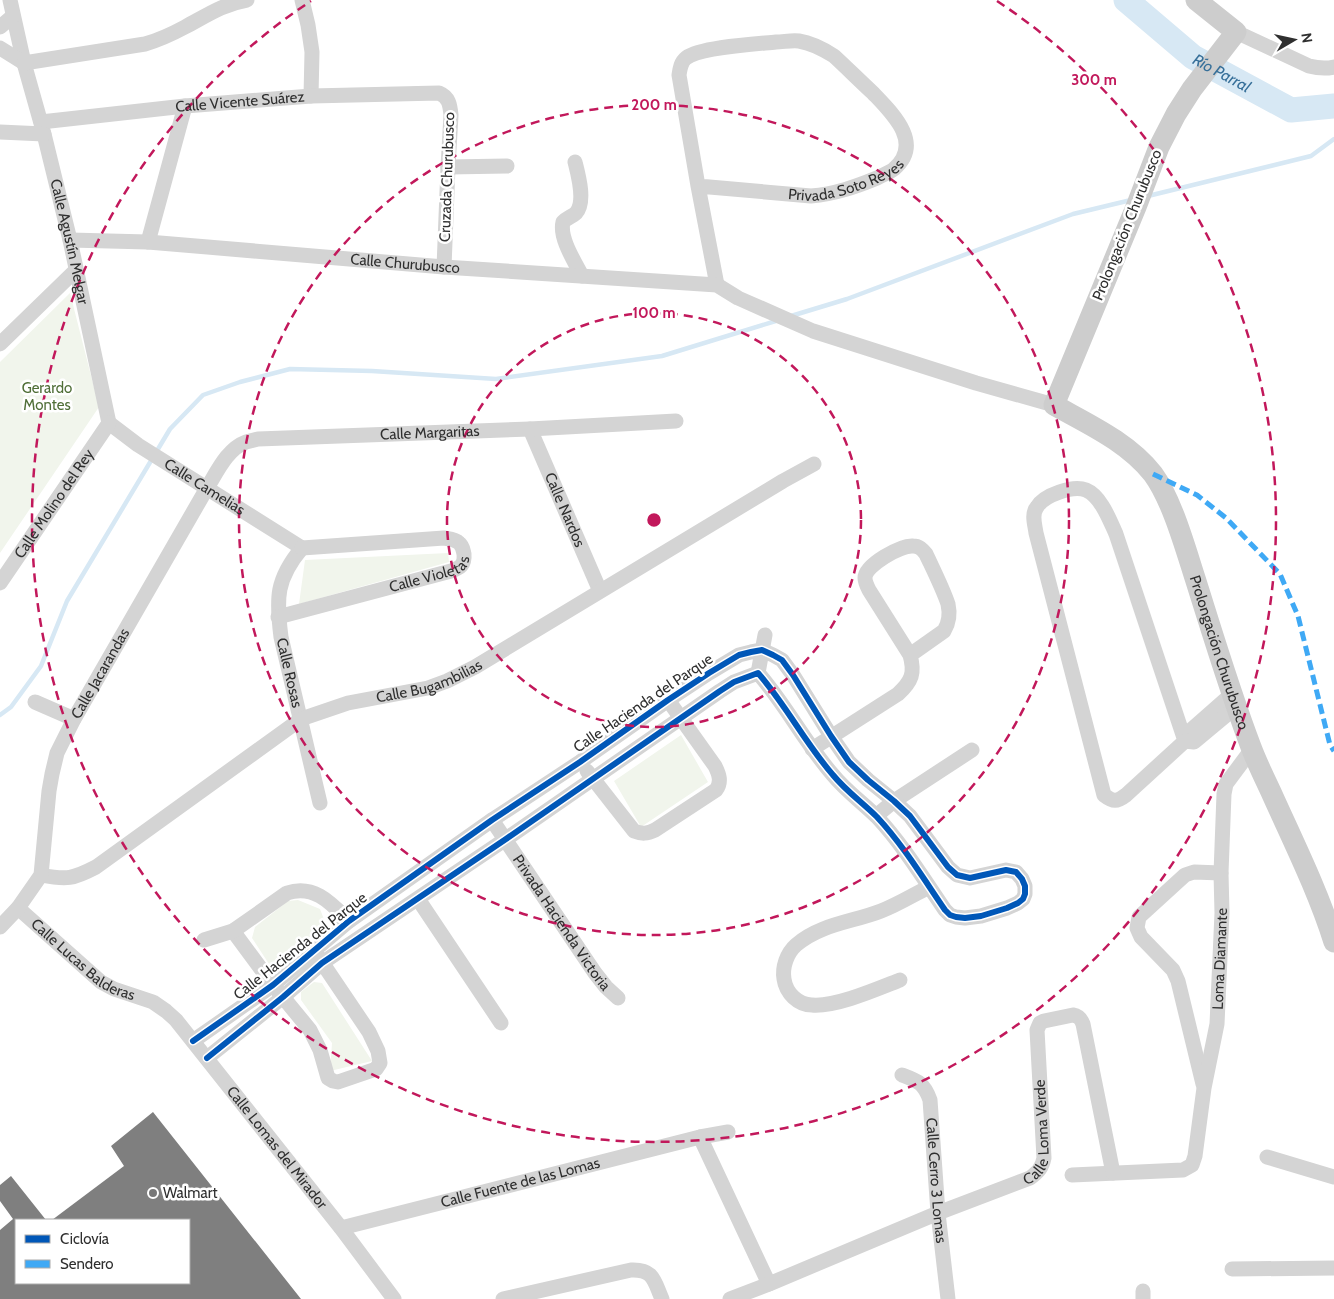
<svg xmlns="http://www.w3.org/2000/svg" width="1334" height="1299" viewBox="0 0 1334 1299" font-family="Cabin,sans-serif">
  <style>
    .green { fill: #f1f5ec }
    .lines { fill: none; stroke-linecap: round; stroke-linejoin: round }
    .stream { stroke: #d7e8f4; stroke-width: 4.5 }
    .river { stroke: #d7e8f4; stroke-width: 25 }
    .building { fill: #7f7f7f }
    .street { stroke: #d4d4d4; stroke-width: 15 }
    .secondary { stroke: #cdcdcd; stroke-width: 21 }
    .quiet { stroke: #3fa9f5; stroke-width: 5; stroke-dasharray: 10 5; stroke-linecap: butt }
    .cycleway-casing { stroke: #fff; stroke-width: 9 }
    .cycleway { stroke: #0057b8; stroke-width: 6 }
    .ring { fill: none; stroke: #c2185b; stroke-width: 2.5; stroke-dasharray: 9 6 }
    .poi-dot { fill: #787878; stroke: #fff; stroke-width: 2 }
    .labels { text-anchor: middle; stroke-width: 5; stroke-linejoin: round; paint-order: stroke }
    .street-label { font-size: 15px; fill: #2f2f2f; stroke: #fff }
    .park-label { font-size: 15px; fill: #506f38; stroke: #fff }
    .poi-label { font-size: 15px; fill: #2f2f2f; stroke: #fff; text-anchor: start }
    .water-label { font-size: 16px; font-style: italic; fill: #366f99; stroke: #fff }
    .centre { fill: #c2185b; stroke: #fff; stroke-width: 2.5 }
    .ring-label { font-size: 15px; text-anchor: middle; font-weight: bold; fill: #c2185b; stroke: #fff; stroke-width: 5; stroke-linejoin: round; paint-order: stroke }
  </style>
  <rect width="100%" height="100%" fill="#fff"/>
  <!-- green -->
  <path class="green" d="M 70,293 L 99,407 L 0,553 L 0,362 Z
    M 448,553 L 449,562 L 299,604 L 305,560 Z
    M 681,735 L 708,782 L 641,827 L 614,781 Z
    M 298,900 L 320,909 L 325,922 L 282,964 L 269,964 L 252,938 L 255,927 L 288,901 Z
    M 314,982 L 322,983 L 372,1061 L 330,1071 L 332,1043 L 301,1000 L 301,992 Z"/>
  <g class="lines">
    <!-- stream -->
    <path class="stream" d="M 1148,196 L 1311,156 L 1334,139
      M 791,316 L 847,299 L 1073,214 L 1131,200
      M 0,715 L 11,707 L 41,666 L 67,601 L 170,429 L 203,395 L 240,382 L 290,369 L 372,371 L 496,379 L 662,356 L 779,320"/>
    <!-- river -->
    <path class="river" id="s1" d="M 1126,0 L 1193,57 L 1291,110 L 1334,106"/>
  </g>
  <!-- building -->
  <path class="building" d="M 153,1112 L 301,1299 L 0,1299 L 0,1230 L 13,1219 L 0,1201 L 0,1185 L 11,1176 L 46,1220 L 16,1220 L 16,1283 L 189,1283 L 189,1220 L 52,1220 L 124,1166 L 111,1146 Z"/>
  <g class="lines">
    <!-- street -->
    <g class="street">
      <path id="s2" d="M 10,0 L 24,63 L 44,134 L 70,240 L 109,423"/>
      <path d="M 302,0 L 308,25 L 312,52 L 311,96"/>
      <path d="M 0,27 L 13,16"/>
      <path d="M 1236,32 L 1309,66 C 1317,68 1325,69 1334,67"/>
      <path d="M 0,48 L 24,63"/>
      <path d="M 24,63 L 145,44 C 159,40 172,34 185,27 C 206,16 223,4 247,0"/>
      <path id="s3" d="M 41,122 L 185,106 L 311,96 L 439,93 C 449,97 450,105 451,115 L 448,167 L 444,267"/>
      <path d="M 0,132 L 44,134"/>
      <path d="M 575,162 C 578,174 586,202 576,213 C 573,216 567,218 563,222 C 559,238 575,262 582,276"/>
      <path d="M 448,167 L 507,166"/>
      <path id="s4" d="M 698,186 L 811,196 C 835,194 855,187 877,178 C 882,175 889,173 894,169 C 924,143 892,113 873,93 C 860,81 847,68 834,56 C 823,49 812,43 799,41 C 792,40 783,42 776,42 C 756,44 701,47 686,58 C 681,62 680,68 679,75 L 698,186 L 717,285"/>
      <path id="s5" d="M 70,240 L 148,242 L 444,267 L 717,285 L 738,298 L 813,331 L 976,383 L 1054,405"/>
      <path d="M 148,242 L 185,106"/>
      <path d="M 0,344 L 76,270"/>
      <path id="s6" d="M 109,423 L 138,445 L 302,548"/>
      <path id="s7" d="M 530,429 L 600,591"/>
      <path id="s8" d="M 302,548 C 276,579 276,598 281,637 L 320,803"/>
      <path id="s9" d="M 0,583 L 109,423"/>
      <path id="s10" d="M 278,617 L 451,571 C 460,568 465,565 464,554 C 463,550 463,546 459,543 C 455,539 450,539 444,538 L 302,548"/>
      <path d="M 758,673 L 765,635"/>
      <path d="M 35,702 L 74,719"/>
      <path d="M 1185,741 L 1116,534 C 1110,521 1101,496 1086,490 C 1073,485 1044,495 1037,507 C 1031,514 1035,525 1036,533 L 1104,795 C 1113,802 1117,802 1126,795 L 1185,741 L 1190,731 L 1232,694"/>
      <path d="M 1185,741 L 1194,742 L 1236,707"/>
      <path d="M 812,749 L 898,694 C 912,681 915,673 910,655 L 869,590 C 867,586 865,582 865,578 C 865,565 901,545 913,546 C 919,546 922,549 926,554 C 933,569 943,589 948,604 C 950,613 949,623 944,631 L 910,655"/>
      <path d="M 587,771 L 634,831 C 642,834 647,834 655,830 L 716,790 C 722,782 719,774 715,766 L 668,700"/>
      <path d="M 876,816 L 894,801 L 972,750"/>
      <path id="s11" d="M 492,820 L 595,973 L 606,987 L 618,998"/>
      <path id="s12" d="M 41,875 C 67,880 73,879 96,867 L 301,719 L 348,703 L 428,688 L 447,681 L 475,667 L 783,481 L 814,464"/>
      <path d="M 418,899 L 501,1023"/>
      <path id="s13" d="M 18,908 L 101,982 L 114,989 L 153,1002 L 166,1011 L 176,1020 L 341,1228 L 394,1299"/>
      <path id="s14" d="M 0,927 L 18,908 L 41,875 L 49,791 L 52,774 L 57,753 L 74,719 L 207,488 C 217,472 227,449 246,442 C 250,441 254,440 258,439 L 530,429 L 676,421"/>
      <path d="M 233,931 L 273,985 L 310,1030 L 320,1050 L 328,1078 L 333,1081 L 338,1082 L 376,1069 L 380,1063 L 378,1051 L 369,1032 L 317,955"/>
      <path d="M 204,940 L 233,931 L 287,893 C 314,884 331,903 349,921"/>
      <path d="M 900,980 C 877,989 836,1007 812,1005 C 798,1005 786,993 784,979 C 782,967 787,953 796,945 C 820,924 853,922 881,911 C 897,905 913,895 929,887"/>
      <path d="M 193,1041 L 273,985 L 349,921 L 492,820 L 580,762 L 668,700 L 709,673 L 739,655 L 751,652 L 762,650 L 773,655 L 782,660 L 793,675 L 831,736 L 849,762 L 868,780 L 894,801 L 910,816 L 948,867 L 957,875 L 970,878 L 1006,870 L 1016,872 L 1022,879 L 1025,886 L 1025,894 L 1023,899 L 1018,903 L 1007,908 L 981,916 L 965,918 L 956,917 L 950,915 L 945,910 C 923,878 903,845 877,817 C 863,803 846,791 833,775 C 805,743 786,705 758,673 L 734,682 L 720,691 L 506,839 L 322,963 L 283,997 L 207,1058"/>
      <path id="s15" d="M 902,1075 C 918,1081 924,1083 930,1100 L 938,1213 L 948,1299"/>
      <path d="M 1203,1084 L 1178,981 L 1173,970 L 1141,937 L 1137,928 L 1139,917 L 1185,875 L 1194,872 L 1221,873"/>
      <path d="M 700,1137 L 769,1284"/>
      <path d="M 1267,1157 L 1334,1177"/>
      <path id="s16" d="M 1072,1175 L 1183,1170 L 1192,1165 L 1195,1156 L 1204,1088 L 1217,1024 L 1222,913 L 1221,873 L 1224,794 L 1226,784 L 1252,749"/>
      <path id="s17" d="M 341,1228 L 700,1137 L 728,1132"/>
      <path d="M 1232,1269 L 1334,1268"/>
      <path d="M 503,1299 L 631,1270 C 654,1269 654,1281 662,1299"/>
      <path id="s18" d="M 730,1299 L 769,1284 L 938,1213 L 1030,1178 C 1038,1172 1042,1168 1044,1158 L 1037,1030 L 1040,1023 L 1044,1021 L 1073,1015 C 1079,1016 1081,1019 1083,1024 L 1113,1173"/>
      <path d="M 1143,1299 L 1143,1291"/>
    </g>
    <!-- secondary -->
    <path class="secondary" id="s19" d="M 1196,0 L 1236,32 L 1192,89 L 1176,114 L 1159,147 L 1136,207 L 1054,405 C 1088,424 1128,442 1153,474 C 1172,500 1185,547 1195,578 C 1213,635 1230,692 1251,747 C 1257,763 1264,777 1271,792 C 1293,841 1318,891 1334,942"/>
    <!-- quiet -->
    <path class="quiet" d="M 1153,474 L 1197,495 L 1226,518 L 1280,574 L 1298,616 L 1330,745 L 1334,751"/>
    <!-- cycleway casing -->
    <g class="cycleway-casing">
      <path id="cycleway" d="M 193,1041 L 273,985 L 349,921 L 492,820 L 580,762 L 668,700 L 709,673 L 739,655 L 751,652 L 762,650 L 773,655 L 782,660 L 793,675 L 831,736 L 849,762 L 868,780 L 894,801 L 910,816 L 948,867 L 957,875 L 970,878 L 1006,870 L 1016,872 L 1022,879 L 1025,886 L 1025,894 L 1023,899 L 1018,903 L 1007,908 L 981,916 L 965,918 L 956,917 L 950,915 L 945,910 C 923,878 903,845 877,817 C 863,803 846,791 833,775 C 805,743 786,705 758,673 L 734,682 L 720,691 L 506,839 L 322,963 L 283,997 L 207,1058"/>
    </g>
    <!-- cycleway -->
    <use href="#cycleway" class="cycleway"/>
  </g>
  <!-- distance rings -->
  <g class="ring">
    <circle cx="654" cy="520" r="207"/>
    <circle cx="654" cy="520" r="415"/>
    <path d="M997 1A622 622 0 1 1 311 1"/>
  </g>
  <!-- markers -->
  <circle class="poi-dot" cx="153" cy="1193" r="5"/>
  <g class="labels">
    <!-- street labels -->
    <g class="street-label">
      <text dy="5" stroke="none"><textPath href="#s3" startOffset="200">Calle Vicente Suárez</textPath></text>
      <text dy="5" stroke="none"><textPath href="#s4" startOffset="151">Privada Soto Reyes</textPath></text>
      <text transform="translate(447 177) rotate(-88)" y="5">Cruzada Churubusco</text>
      <text transform="translate(1127 225) rotate(-68)" y="5">Prolongación Churubusco</text>
      <text dy="5" stroke="none"><textPath href="#s2" startOffset="249">Calle Agustín Melgar</textPath></text>
      <text dy="5" stroke="none"><textPath href="#s5" startOffset="336">Calle Churubusco</textPath></text>
      <text dy="5" stroke="none"><textPath href="#s14" startOffset="740">Calle Margaritas</textPath></text>
      <text dy="5" stroke="none"><textPath href="#s6" startOffset="115">Calle Camelias</textPath></text>
      <text dy="5" stroke="none"><textPath href="#s9" startOffset="96">Calle Molino del Rey</textPath></text>
      <text dy="5" stroke="none"><textPath href="#s7" startOffset="88">Calle Nardos</textPath></text>
      <text dy="5" stroke="none"><textPath href="#s10" startOffset="158">Calle Violetas</textPath></text>
      <text dy="5" stroke="none"><textPath href="#s19" startOffset="781">Prolongación Churubusco</textPath></text>
      <text dy="5" stroke="none"><textPath href="#s14" startOffset="280">Calle Jacarandas</textPath></text>
      <text dy="5" stroke="none"><textPath href="#s8" startOffset="132">Calle Rosas</textPath></text>
      <text dy="5" stroke="none"><textPath href="#s12" startOffset="444">Calle Bugambilias</textPath></text>
      <text transform="translate(643 703) rotate(-34)" y="5">Calle Hacienda del Parque</text>
      <text dy="5" stroke="none"><textPath href="#s11" startOffset="124">Privada Hacienda Victoria</textPath></text>
      <text transform="translate(300 946) rotate(-38)" y="5">Calle Hacienda del Parque</text>
      <text dy="5" stroke="none"><textPath href="#s13" startOffset="84">Calle Lucas Balderas</textPath></text>
      <text dy="5" stroke="none"><textPath href="#s16" startOffset="330">Loma Diamante</textPath></text>
      <text dy="5" stroke="none"><textPath href="#s18" startOffset="372">Calle Loma Verde</textPath></text>
      <text dy="5" stroke="none"><textPath href="#s13" startOffset="359">Calle Lomas del Mirador</textPath></text>
      <text dy="5" stroke="none"><textPath href="#s15" startOffset="120">Calle Cerro 3 Lomas</textPath></text>
      <text dy="5" stroke="none"><textPath href="#s17" startOffset="185">Calle Fuente de las Lomas</textPath></text>
    </g>
    <!-- park labels -->
    <g class="park-label">
      <text x="47" y="393">Gerardo<tspan x="47" dy="17">Montes</tspan></text>
    </g>
    <!-- poi labels -->
    <g class="poi-label">
      <text x="163" y="1198">Walmart</text>
    </g>
    <!-- water labels -->
    <g class="water-label">
      <text dy="6" stroke="none"><textPath href="#s1" startOffset="121">Río Parral</textPath></text>
    </g>
  </g>
  <circle cx="654" cy="520" r="8" class="centre"/>
  <g class="ring-label">
    <text x="1094" y="85">300 m</text>
    <text x="654" y="110">200 m</text>
    <text x="654" y="318">100 m</text>
  </g>
  <!-- legend -->
  <rect x="15" y="1219" width="175" height="65" fill="#ffffff" stroke="#acacac"/>
  <rect x="25" y="1235" width="25" height="8" fill="#0057b8" stroke="#acacac"/>
  <text x="60" y="1244" font-size="15" fill="#2f2f2f">Ciclovía</text>
  <rect x="25" y="1260" width="25" height="8" fill="#3fa9f5" stroke="#acacac"/>
  <text x="60" y="1269" font-size="15" fill="#2f2f2f">Sendero</text>
  <!-- north arrow -->
  <g transform="translate(1294 40) rotate(81)" stroke="#ffffff" stroke-width="4" paint-order="stroke">
  <path d="M0-4L9 19L0 12L-9 19Z" fill="#2f2f2f"/>
  <text y="-8" font-size="14" font-weight="bold" text-anchor="middle" fill="#2f2f2f">N</text>
  </g>
</svg>
